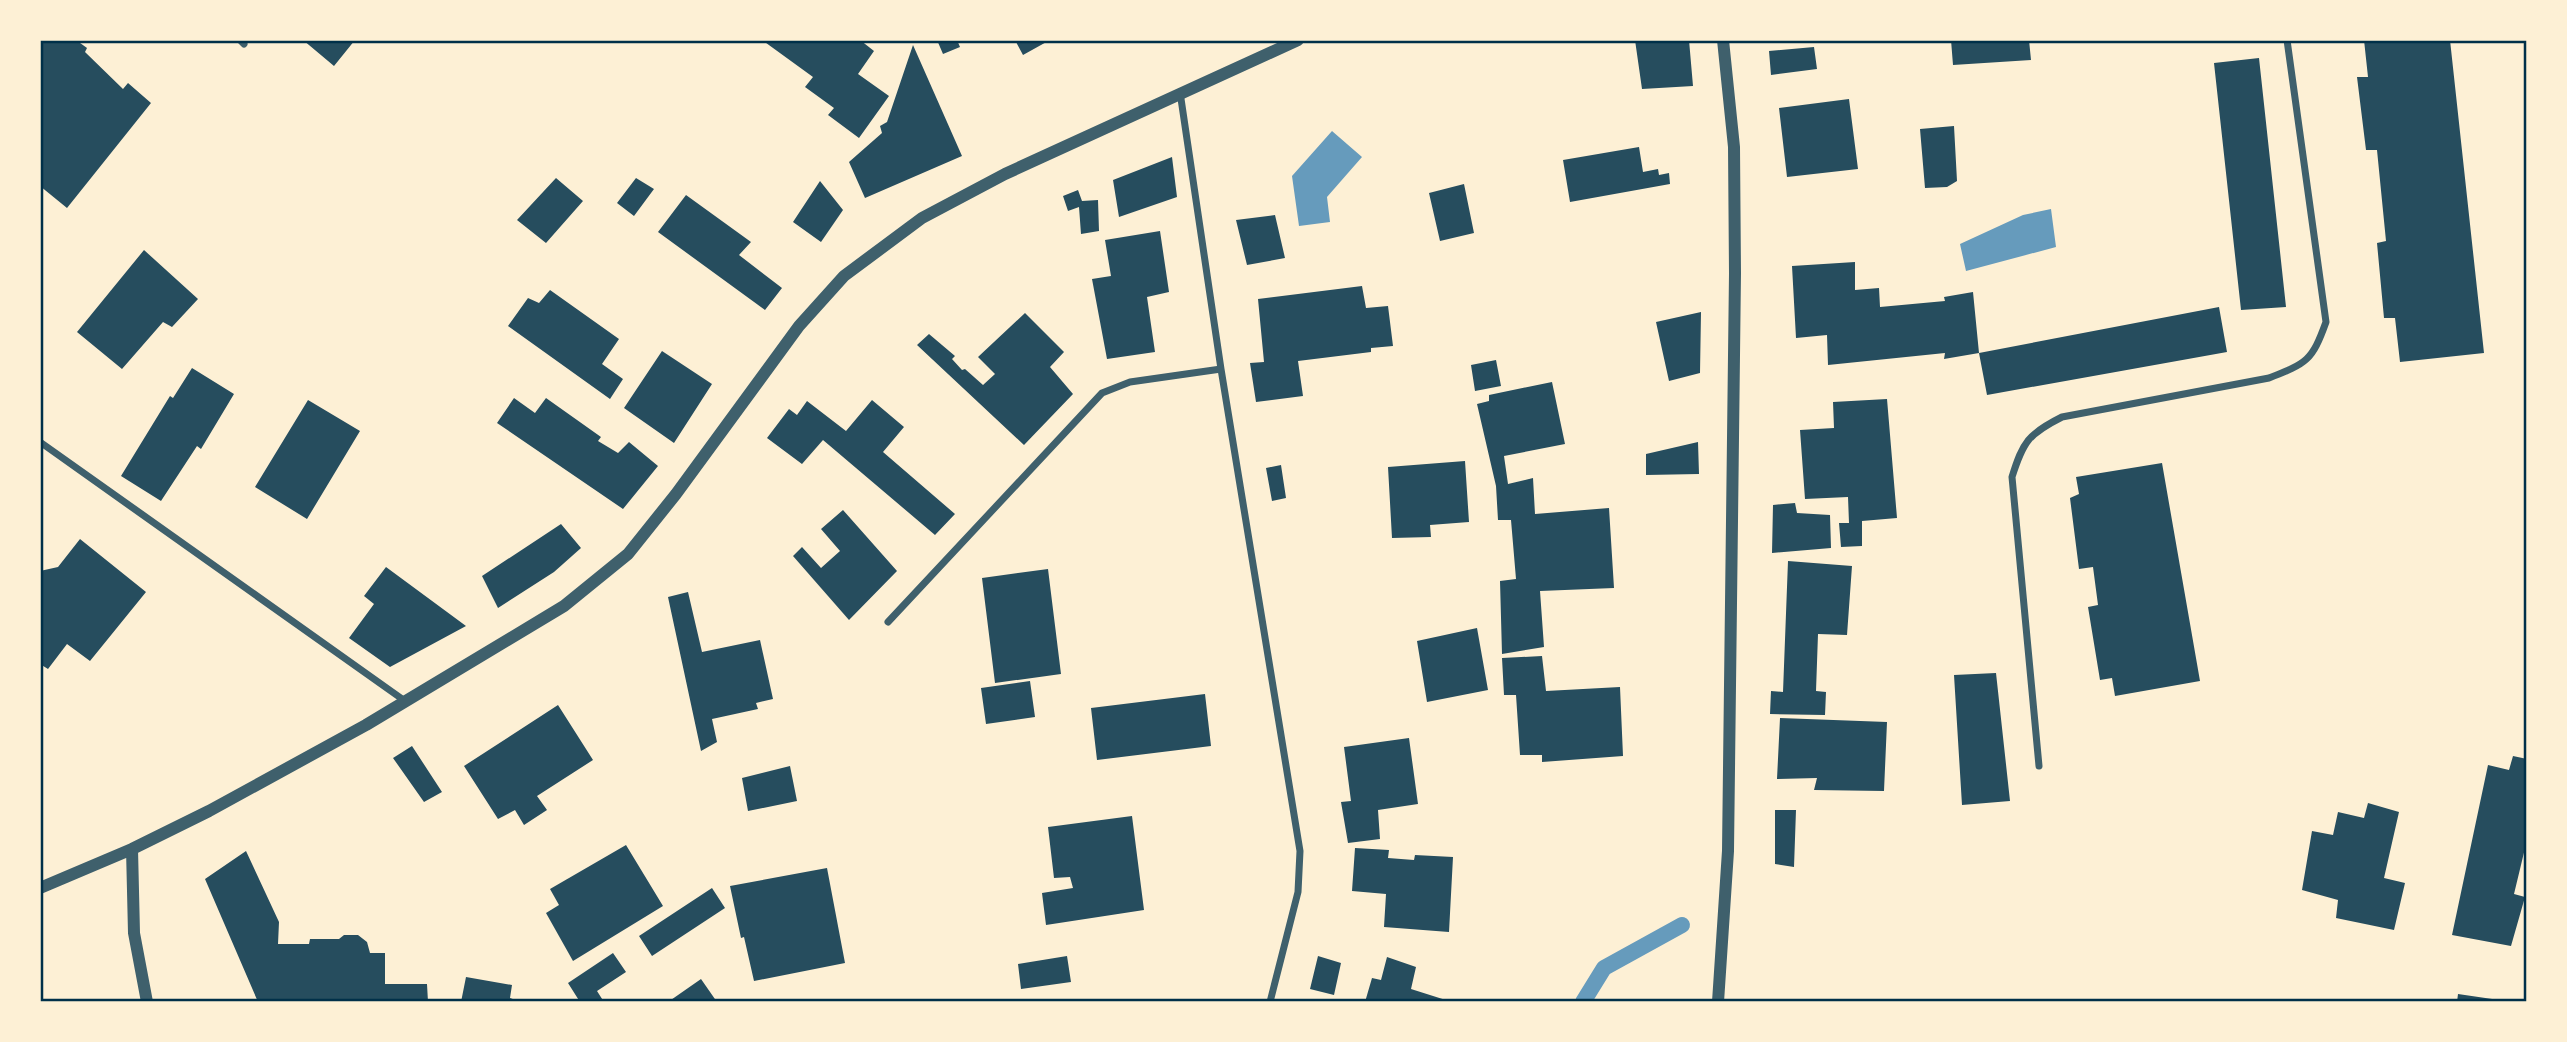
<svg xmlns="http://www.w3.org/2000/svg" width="2567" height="1042" viewBox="0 0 2567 1042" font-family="Jost,sans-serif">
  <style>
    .water { fill: #669bbc }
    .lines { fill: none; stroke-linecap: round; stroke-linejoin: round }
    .stream { stroke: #669bbc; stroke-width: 16 }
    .building { fill: #264d5e }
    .minor { stroke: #3f606c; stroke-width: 7 }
    .tertiary { stroke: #3f606c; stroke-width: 12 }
    .neatline { fill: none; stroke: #003049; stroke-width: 2.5 }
  </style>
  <rect width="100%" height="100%" fill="#fdf0d5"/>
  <!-- water -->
  <path class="water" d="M 1332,131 L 1362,157 L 1327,197 L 1330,222 L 1299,226 L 1292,176 Z
    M 2051,209 L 2056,247 L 1966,271 L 1960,244 L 2023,215 Z"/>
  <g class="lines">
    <!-- stream -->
    <path class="stream" d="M 1583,1002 L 1604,968 L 1682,925"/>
  </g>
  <!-- building -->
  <path class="building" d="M 40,40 L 76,40 L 87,48 L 85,52 L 123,89 L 128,83 L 151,103 L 67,208 L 40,186 Z
    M 303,40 L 355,40 L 334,66 Z
    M 762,40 L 860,40 L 874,51 L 858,74 L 889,96 L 859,138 L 828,115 L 834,108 L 805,87 L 813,77 Z
    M 937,40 L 957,40 L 960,47 L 943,54 Z
    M 1015,40 L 1050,40 L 1023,55 Z
    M 1635,40 L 1689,40 L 1693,86 L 1642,89 Z
    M 1951,40 L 2029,40 L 2031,60 L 1953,65 Z
    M 2364,40 L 2450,40 L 2484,353 L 2400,362 L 2395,318 L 2384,318 L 2377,243 L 2386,241 L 2377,150 L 2366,150 L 2357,77 L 2368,77 Z
    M 913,45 L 962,156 L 865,198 L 849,162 L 882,133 L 880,126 L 887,122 Z
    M 1814,47 L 1817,69 L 1771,75 L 1769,51 Z
    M 2259,58 L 2286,307 L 2241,310 L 2214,63 Z
    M 1849,99 L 1858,169 L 1787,177 L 1779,108 Z
    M 1954,126 L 1957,181 L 1947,187 L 1925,188 L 1920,129 Z
    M 1639,147 L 1643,172 L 1658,169 L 1659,175 L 1669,173 L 1670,184 L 1570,202 L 1563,160 Z
    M 1172,157 L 1177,197 L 1119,217 L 1113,180 Z
    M 556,178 L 583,201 L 546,243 L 517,220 Z
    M 636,178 L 654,189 L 634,216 L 617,203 Z
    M 820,181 L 843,210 L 821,242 L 793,222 Z
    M 1464,184 L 1474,233 L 1440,241 L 1429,193 Z
    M 1078,190 L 1082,201 L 1098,200 L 1099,231 L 1081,234 L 1079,207 L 1068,211 L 1063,196 Z
    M 686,195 L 751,242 L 739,255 L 782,288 L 765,310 L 658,232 Z
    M 1275,215 L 1285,258 L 1247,265 L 1236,220 Z
    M 1160,231 L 1169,292 L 1147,297 L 1155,352 L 1107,359 L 1092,279 L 1111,276 L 1105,240 Z
    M 144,250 L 198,299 L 172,327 L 163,322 L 122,369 L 77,332 Z
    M 1855,262 L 1855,290 L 1879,288 L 1880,307 L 1945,301 L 1944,297 L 1973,292 L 1979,353 L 1944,359 L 1945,353 L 1828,365 L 1827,335 L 1796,338 L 1792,266 Z
    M 1362,286 L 1366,308 L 1388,306 L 1393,346 L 1371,348 L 1371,352 L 1298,361 L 1303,396 L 1256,402 L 1250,363 L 1264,362 L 1258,299 Z
    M 550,290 L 619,339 L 602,364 L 623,379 L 610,399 L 508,326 L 528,298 L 539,303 Z
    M 2219,307 L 2227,352 L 1987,395 L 1979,353 Z
    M 1701,312 L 1700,373 L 1669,381 L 1656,322 Z
    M 1025,313 L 1064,352 L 1050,367 L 1073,394 L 1024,445 L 917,345 L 929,334 L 955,356 L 952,359 L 962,370 L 965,369 L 983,385 L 995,374 L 978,357 Z
    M 662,351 L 712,384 L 674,443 L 624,408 Z
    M 1496,360 L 1501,386 L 1475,391 L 1471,365 Z
    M 192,368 L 234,394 L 201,449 L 197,446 L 161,501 L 121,476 L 170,396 L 173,398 Z
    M 1552,382 L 1565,444 L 1504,456 L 1508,484 L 1533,478 L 1535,514 L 1609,508 L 1614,588 L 1540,591 L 1544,647 L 1502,654 L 1500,581 L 1516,579 L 1511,520 L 1498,520 L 1496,486 L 1477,404 L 1489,401 L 1489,395 Z
    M 514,398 L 535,413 L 546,398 L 601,437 L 598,441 L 618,453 L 629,442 L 658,466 L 623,509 L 497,423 Z
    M 1887,399 L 1897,518 L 1862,521 L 1862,546 L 1841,547 L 1839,523 L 1849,523 L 1848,497 L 1805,499 L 1800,430 L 1834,428 L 1833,402 Z
    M 308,400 L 360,431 L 307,519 L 255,487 Z
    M 872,400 L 904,427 L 883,452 L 955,514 L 935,535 L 823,440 L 802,464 L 767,438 L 789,409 L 797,415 L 807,401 L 846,431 Z
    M 1698,442 L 1699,474 L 1646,475 L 1646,454 Z
    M 1465,461 L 1469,522 L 1430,525 L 1431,537 L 1392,538 L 1388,467 Z
    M 2162,463 L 2200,681 L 2115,696 L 2112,678 L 2100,680 L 2088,607 L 2098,605 L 2093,567 L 2079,569 L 2070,498 L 2079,494 L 2076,477 Z
    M 1281,465 L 1286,498 L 1272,501 L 1266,468 Z
    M 1795,503 L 1797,513 L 1830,515 L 1831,548 L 1772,553 L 1773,505 Z
    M 843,510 L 897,571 L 849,620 L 793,556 L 802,547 L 821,568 L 840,551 L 821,529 Z
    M 561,524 L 581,548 L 554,572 L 498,608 L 482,576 Z
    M 80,539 L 146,592 L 90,661 L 67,644 L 48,669 L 40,664 L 40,571 L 58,567 Z
    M 1788,561 L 1852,566 L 1847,635 L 1818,634 L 1816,691 L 1826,692 L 1825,715 L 1770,714 L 1771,691 L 1783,692 Z
    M 386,567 L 466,626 L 390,667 L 349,638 L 374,604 L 364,596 Z
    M 1048,569 L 1061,674 L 995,683 L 982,578 Z
    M 688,592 L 702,652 L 760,640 L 773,699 L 756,703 L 758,709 L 712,719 L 717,742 L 701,751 L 668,597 Z
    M 1477,628 L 1488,690 L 1427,702 L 1417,641 Z
    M 1542,656 L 1546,691 L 1620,687 L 1623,756 L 1542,762 L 1542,755 L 1520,755 L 1516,695 L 1504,695 L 1502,658 Z
    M 1996,673 L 2010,801 L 1962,805 L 1954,675 Z
    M 1030,681 L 1035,717 L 986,724 L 981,688 Z
    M 1205,694 L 1211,746 L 1097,760 L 1091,708 Z
    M 558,705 L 593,760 L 537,796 L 547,810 L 524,825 L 515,810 L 498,819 L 464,766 Z
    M 1780,718 L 1887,722 L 1884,791 L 1814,790 L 1817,778 L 1777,779 Z
    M 1409,738 L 1418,804 L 1378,810 L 1380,839 L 1348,843 L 1341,802 L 1351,801 L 1344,747 Z
    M 412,746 L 442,792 L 424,802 L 393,758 Z
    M 2513,756 L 2527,759 L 2527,840 L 2514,894 L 2525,897 L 2511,946 L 2452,935 L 2488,765 L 2509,770 Z
    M 790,766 L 797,801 L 748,811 L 742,778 Z
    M 2368,803 L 2399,812 L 2384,878 L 2405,883 L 2394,930 L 2336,918 L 2338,900 L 2302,890 L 2312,831 L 2333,835 L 2338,812 L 2364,818 Z
    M 1775,810 L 1796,810 L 1794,867 L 1775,864 Z
    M 1132,816 L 1144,910 L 1046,925 L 1042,893 L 1073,888 L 1070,877 L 1054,878 L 1048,827 Z
    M 626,845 L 663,906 L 573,961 L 546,913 L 559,905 L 550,889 Z
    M 1355,848 L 1389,850 L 1388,858 L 1414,860 L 1415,855 L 1453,857 L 1449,932 L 1384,927 L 1386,894 L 1352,891 Z
    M 246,851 L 279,922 L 278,944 L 309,944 L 310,939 L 339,939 L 344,935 L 358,935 L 367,942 L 370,953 L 385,953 L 385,984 L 427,984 L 428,1002 L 258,1002 L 205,879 Z
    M 827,868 L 845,963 L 754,981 L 744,937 L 741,938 L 730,886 Z
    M 712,888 L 725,908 L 652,956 L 639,936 Z
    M 613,953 L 626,972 L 597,991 L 604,1002 L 580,1002 L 568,983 Z
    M 1067,956 L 1071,982 L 1021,989 L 1018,964 Z
    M 1318,956 L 1341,963 L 1334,995 L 1310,989 Z
    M 1387,957 L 1416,967 L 1411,989 L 1452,1002 L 1365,1002 L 1372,978 L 1381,980 Z
    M 466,977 L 512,985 L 510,998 L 521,1002 L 461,1002 Z
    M 701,979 L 717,1002 L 668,1002 Z
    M 2458,994 L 2499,1000 L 2499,1002 L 2457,1002 Z"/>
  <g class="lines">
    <!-- minor -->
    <path class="minor" d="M 240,40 L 244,44
      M 1180,92 L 1221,369 L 1300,851 L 1298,892 L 1270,1002
      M 40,442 L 405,701
      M 888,622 L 1102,393 L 1130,382 L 1221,369
      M 2039,766 L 2012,477 C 2023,442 2028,434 2062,417 L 2269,378 C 2307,363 2312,361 2326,322 L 2287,40"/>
    <!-- tertiary -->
    <path class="tertiary" d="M 132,849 L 134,933 L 147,1002
      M 40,888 L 132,849 L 209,811 L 366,725 L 564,606 L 628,554 L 676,494 L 799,326 L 844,276 L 922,218 L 1005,174 L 1298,40
      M 1718,1002 L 1728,851 L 1735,273 L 1734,147 L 1723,40"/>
  </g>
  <!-- border -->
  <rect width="2567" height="1042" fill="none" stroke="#fdf0d5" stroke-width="84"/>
  <rect x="42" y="42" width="2483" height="958" class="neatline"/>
</svg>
